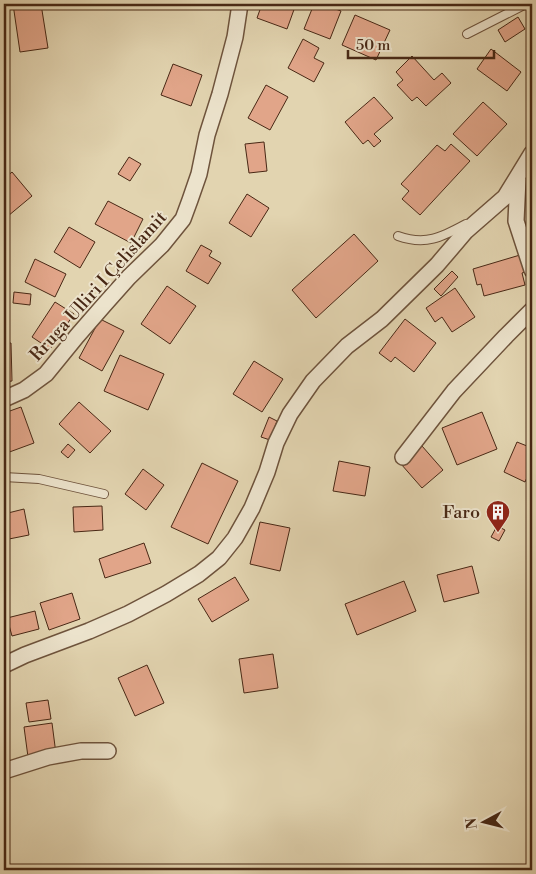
<svg xmlns="http://www.w3.org/2000/svg" width="536" height="874" viewBox="0 0 536 874" font-family="'Libre Bodoni',serif">
  <style>
    .building { fill: #e1a589; stroke: #482815 }
    .lines { fill: none; stroke-linecap: round; stroke-linejoin: round }
    .lane-casing { stroke: #6e533c; stroke-width: 10 }
    .street-casing { stroke: #6e533c; stroke-width: 18 }
    .lane { stroke: #ece3cc; stroke-width: 8 }
    .street { stroke: #ece3cc; stroke-width: 15 }
    .labels { text-anchor: middle; stroke-width: 4; stroke-linejoin: round; paint-order: stroke }
    .street-label { font-size: 18px; fill: #482815; stroke: #ece3cc }
    .poi-label { font-size: 18px; fill: #482815; stroke: #ece3cc; text-anchor: end }
  </style>
  <rect width="100%" height="100%" fill="#e2d4b0"/>
  <filter id="stains"><feTurbulence type="fractalNoise" baseFrequency=".004" numOctaves="4"/><feColorMatrix values="0 0 0 0 .2 0 0 0 0 .09 0 0 0 0 .02 0 0 0 .5 -.17"/></filter>
  <radialGradient id="worn" r=".72"><stop offset=".6" stop-color="#630" stop-opacity="0"/><stop offset="1" stop-color="#630" stop-opacity=".3"/></radialGradient>
  <!-- building -->
  <path class="building" d="M 13,4 L 41,4 L 48,48 L 20,52 Z
    M 262,4 L 296,4 L 287,29 L 257,18 Z
    M 314,4 L 322,4 L 341,11 L 330,39 L 304,29 Z
    M 438,4 L 474,4 L 474,5 L 438,9 Z
    M 355,15 L 390,30 L 376,60 L 342,45 Z
    M 518,17 L 525,29 L 505,42 L 498,30 Z
    M 303,39 L 319,48 L 314,58 L 324,63 L 314,82 L 288,68 Z
    M 491,49 L 521,72 L 507,91 L 477,69 Z
    M 412,56 L 434,80 L 442,73 L 451,83 L 426,106 L 417,97 L 412,101 L 397,85 L 403,80 L 396,72 Z
    M 173,64 L 202,75 L 191,106 L 161,95 Z
    M 266,85 L 288,97 L 270,130 L 248,118 Z
    M 374,97 L 393,118 L 374,134 L 381,141 L 374,147 L 368,140 L 363,144 L 345,122 Z
    M 483,102 L 507,124 L 477,156 L 453,134 Z
    M 264,142 L 267,171 L 249,173 L 245,144 Z
    M 451,144 L 470,161 L 420,215 L 402,199 L 409,191 L 401,184 L 437,145 L 445,151 Z
    M 129,157 L 141,164 L 130,181 L 118,174 Z
    M 12,172 L 32,196 L 8,216 L 4,211 L 4,179 Z
    M 247,194 L 269,208 L 251,237 L 229,223 Z
    M 108,201 L 143,219 L 131,243 L 95,224 Z
    M 69,227 L 95,242 L 80,268 L 54,252 Z
    M 354,234 L 378,261 L 316,318 L 292,290 Z
    M 201,245 L 212,251 L 209,256 L 221,263 L 208,284 L 186,271 Z
    M 520,255 L 525,272 L 522,273 L 525,285 L 484,296 L 481,284 L 477,285 L 473,269 Z
    M 35,259 L 66,274 L 55,297 L 25,282 Z
    M 452,271 L 458,277 L 441,296 L 434,289 Z
    M 167,286 L 196,306 L 170,344 L 141,324 Z
    M 455,288 L 475,317 L 452,332 L 442,317 L 435,322 L 426,308 Z
    M 14,292 L 31,294 L 30,305 L 13,303 Z
    M 4,301 L 7,301 L 9,327 L 4,328 Z
    M 55,302 L 74,314 L 50,349 L 32,337 Z
    M 100,319 L 124,331 L 102,371 L 79,358 Z
    M 405,319 L 436,343 L 414,372 L 395,357 L 391,362 L 379,353 Z
    M 4,343 L 11,343 L 12,381 L 4,382 Z
    M 120,355 L 164,374 L 148,410 L 104,391 Z
    M 254,361 L 283,379 L 262,412 L 233,394 Z
    M 79,402 L 111,431 L 90,453 L 59,424 Z
    M 21,407 L 34,443 L 4,454 L 4,420 L 9,419 L 7,412 Z
    M 482,412 L 497,449 L 457,465 L 442,428 Z
    M 269,417 L 277,421 L 270,440 L 261,437 Z
    M 517,442 L 532,448 L 532,466 L 525,482 L 504,472 Z
    M 68,444 L 75,450 L 68,458 L 61,452 Z
    M 422,446 L 443,470 L 422,488 L 401,464 Z
    M 339,461 L 370,467 L 365,496 L 333,491 Z
    M 202,463 L 238,481 L 208,544 L 171,527 Z
    M 143,469 L 164,485 L 146,510 L 125,494 Z
    M 102,506 L 103,530 L 74,532 L 73,507 Z
    M 24,509 L 29,535 L 4,540 L 4,514 Z
    M 260,522 L 290,528 L 280,571 L 250,564 Z
    M 497,526 L 505,530 L 499,541 L 491,537 Z
    M 144,543 L 151,563 L 105,578 L 99,559 Z
    M 472,566 L 479,593 L 444,602 L 437,575 Z
    M 235,577 L 249,600 L 212,622 L 198,599 Z
    M 404,581 L 416,611 L 357,635 L 345,604 Z
    M 72,593 L 80,619 L 49,630 L 40,603 Z
    M 35,611 L 39,629 L 12,636 L 7,618 Z
    M 273,654 L 278,688 L 244,693 L 239,659 Z
    M 147,665 L 164,703 L 135,716 L 118,678 Z
    M 48,700 L 51,719 L 29,722 L 26,703 Z
    M 52,723 L 56,754 L 28,757 L 24,727 Z"/>
  <g class="lines">
    <!-- lane casing -->
    <g class="lane-casing">
      <path id="lane" d="M 467,34 L 526,4
        M 398,236 C 426,246 442,237 466,224
        M 4,477 L 39,479 L 104,494"/>
    </g>
    <!-- street casing -->
    <g class="street-casing">
      <path id="street" d="M 518,179 L 516,221 L 532,270
        M 4,399 L 24,390 L 46,374 L 77,336 L 104,305 L 129,277 L 162,245 L 183,219 L 190,200 L 199,174 L 207,135 L 220,94 L 235,37 L 240,4
        M 403,457 L 454,391 L 506,336 L 532,310
        M 4,665 L 25,655 L 89,631 L 128,614 L 166,594 L 199,574 L 219,558 L 235,538 L 252,508 L 267,472 L 276,443 L 290,414 L 313,381 L 347,346 L 382,319 L 437,265 L 466,231 L 505,197 L 532,153
        M 4,771 L 48,757 L 81,751 L 108,751"/>
    </g>
    <!-- lane -->
    <use href="#lane" class="lane"/>
    <!-- street -->
    <use href="#street" class="street"/>
  </g>
  <!-- icons -->
  <defs>
    <g id="building-pin" transform="scale(1.25)"><path d="M0 17L-7.5 6A9.5 9.5 0 1 1 7.5 6Z" fill="#8f2418" stroke="#ece3cc"/><path d="M-4-6H4V6H1V3H-1V6H-4ZM-2.5-4.3h1.7v1.8h-1.7ZM.8-4.3h1.7v1.8H.8ZM-2.5-1h1.7V.8h-1.7ZM.8-1h1.7V.8H.8Z" fill="#fff"/></g>
  </defs>
  <g fill-rule="evenodd">
    <use href="#building-pin" x="498" y="512"/>
  </g>
  <g class="labels">
    <!-- street labels -->
    <g class="street-label">
      <text transform="translate(98 286) rotate(-48)" y="6">Rruga Ulliri I Çelislamit</text>
    </g>
    <!-- poi labels -->
    <g class="poi-label">
      <text x="480" y="518">Faro</text>
    </g>
  </g>
  <!-- margin -->
  <rect width="536" height="874" fill="none" stroke="#e2d4b0" stroke-width="20"/>
  <rect x="5" y="5" width="526" height="864" fill="none" stroke="#482815" stroke-width="2.5"/>
  <rect x="10" y="10" width="516" height="854" fill="none" stroke="#482815"/>
  <!-- north arrow -->
  <g transform="translate(484 822) rotate(263)" stroke="#ece3cc" stroke-width="4" paint-order="stroke">
  <path d="M0-4L9 19L0 12L-9 19Z" fill="#482815"/>
  <text y="-8" font-size="14" font-weight="bold" text-anchor="middle" fill="#482815">N</text>
  </g>
  <!-- scale -->
  <path d="M348 50v8h146v-8" fill="none" stroke="#482815" stroke-width="2.5"/>
  <text x="356" y="50" font-size="15" fill="#482815" stroke="#ece3cc" stroke-width="4" paint-order="stroke">50 m</text>
  <rect width="100%" height="100%" filter="url(#stains)"/>
  <rect width="100%" height="100%" fill="url(#worn)"/>
</svg>
